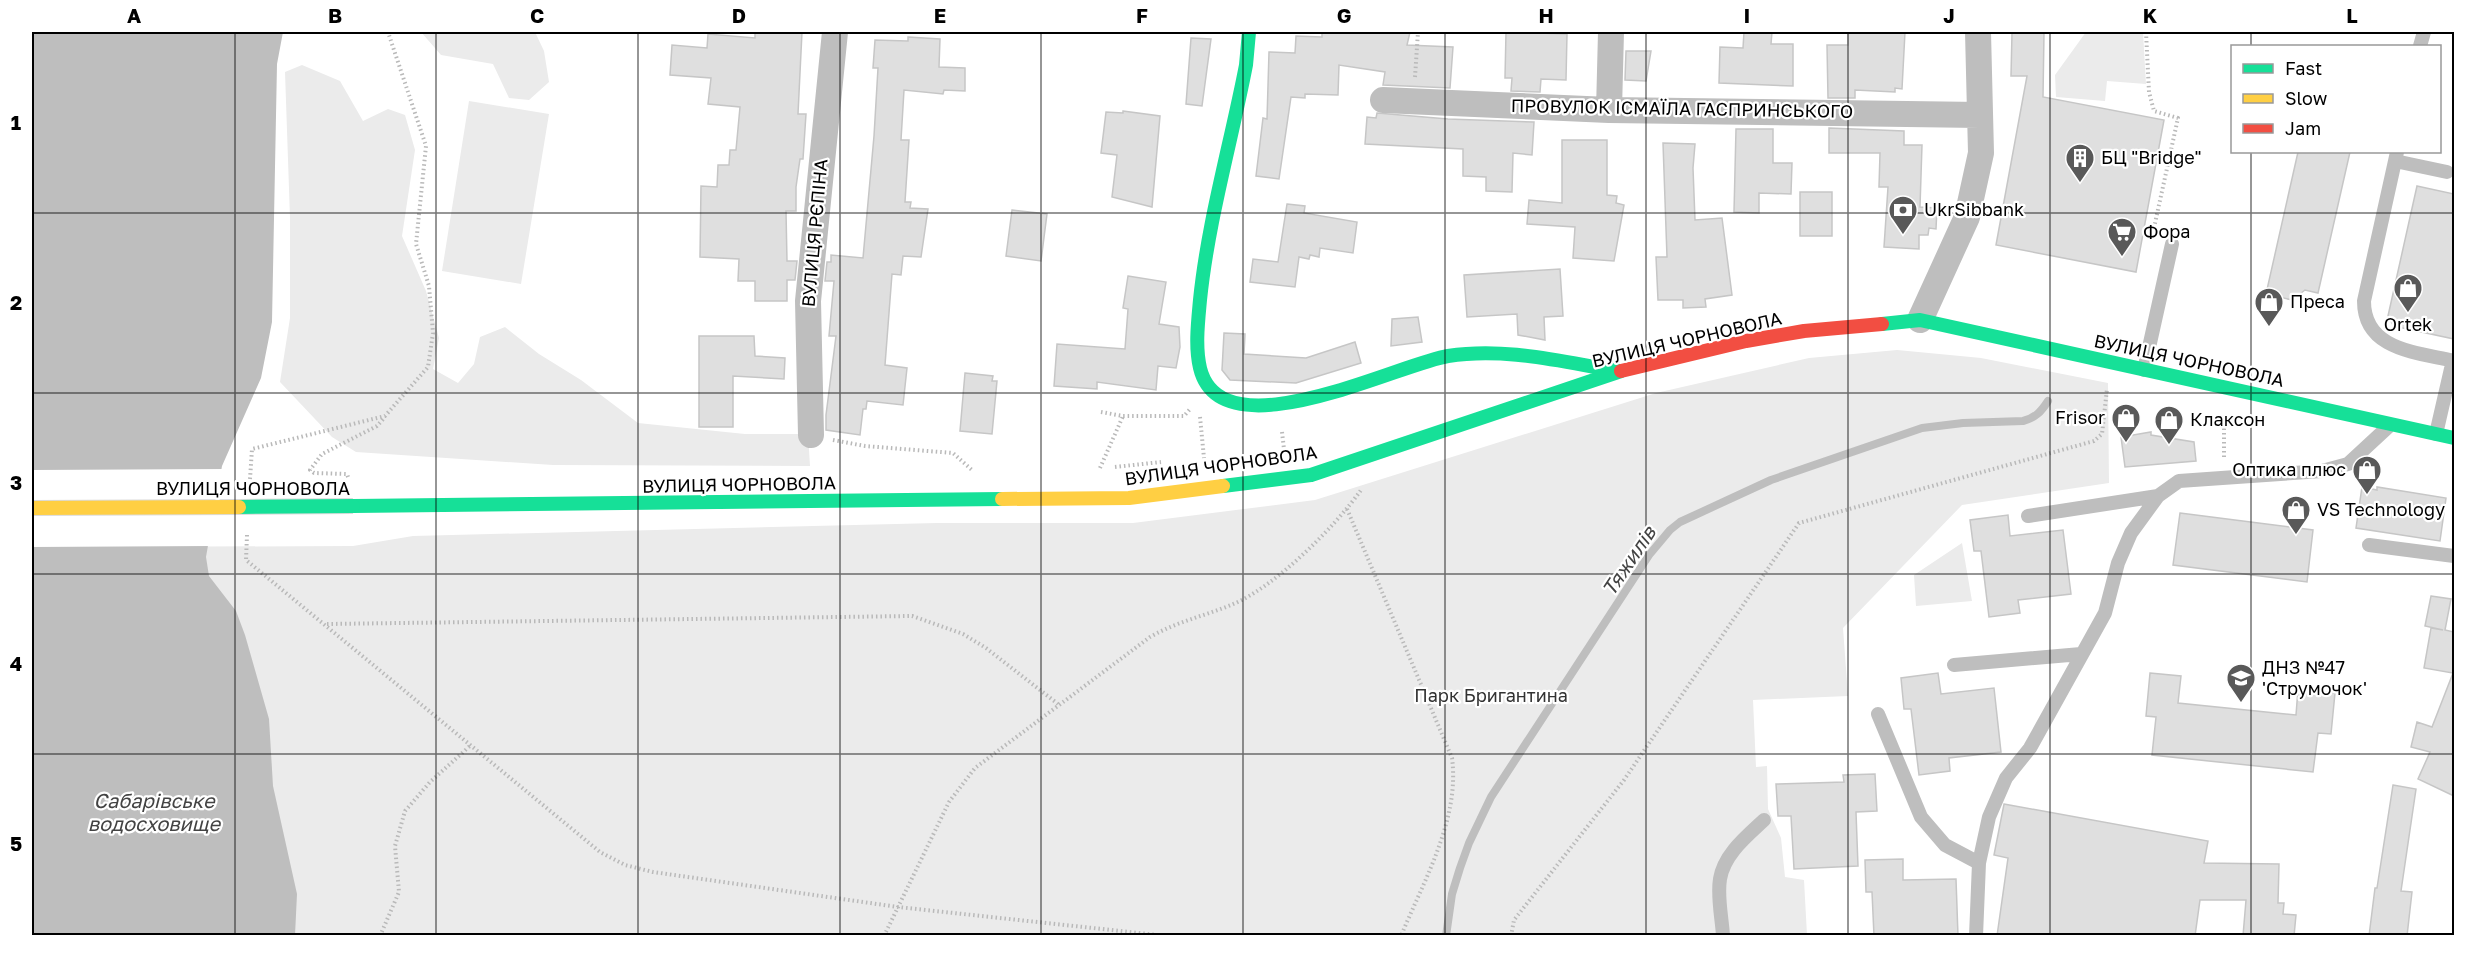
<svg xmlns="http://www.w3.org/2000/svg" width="2486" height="967" viewBox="0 0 2486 967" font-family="'Golos Text',sans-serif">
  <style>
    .green { fill: #ebebeb }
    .water { fill: #bebebe }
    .pier { fill: #fff }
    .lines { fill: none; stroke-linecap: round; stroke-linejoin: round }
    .stream { stroke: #bebebe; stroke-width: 8 }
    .building { fill: #dfdfdf; stroke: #c6c6c6; stroke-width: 1.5 }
    .path { stroke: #b9b9b9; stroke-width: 4; stroke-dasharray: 1.5 3; stroke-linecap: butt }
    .lane { stroke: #bebebe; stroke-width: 14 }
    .street { stroke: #bebebe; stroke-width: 26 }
    .fast { stroke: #16e098; stroke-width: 14 }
    .slow { stroke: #ffcf43; stroke-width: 14 }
    .jam { stroke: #f24e42; stroke-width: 14 }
    .fast-bridge-casing { stroke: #dbdbdb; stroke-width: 16; stroke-linecap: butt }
    .slow-bridge-casing { stroke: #dbdbdb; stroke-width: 16; stroke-linecap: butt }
    .fast-bridge { stroke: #16e098; stroke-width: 14 }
    .slow-bridge { stroke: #ffcf43; stroke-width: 14 }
    .grid { fill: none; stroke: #000; stroke-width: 1.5; stroke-opacity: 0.55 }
    .labels { text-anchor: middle; stroke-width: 4.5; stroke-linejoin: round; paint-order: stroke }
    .street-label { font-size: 18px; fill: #000; stroke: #fff }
    .poi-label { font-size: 18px; fill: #000; stroke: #fff; text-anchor: start }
    .park-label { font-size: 18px; fill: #323232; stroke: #fff }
    .water-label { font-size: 20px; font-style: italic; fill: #434343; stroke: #fff }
    .neatline { fill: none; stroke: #000; stroke-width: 2 }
    .grid-label { font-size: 20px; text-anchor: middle; font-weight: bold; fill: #000 }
  </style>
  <rect width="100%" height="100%" fill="#fff"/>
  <!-- green -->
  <path class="green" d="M 421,32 L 535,32 L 544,51 L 549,82 L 529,100 L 509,98 L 493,64 L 441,55 Z
    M 2086,32 L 2143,32 L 2146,84 L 2107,81 L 2105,101 L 2056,97 L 2055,75 Z
    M 302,65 L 340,81 L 363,121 L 388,109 L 405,115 L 415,150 L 402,236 L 426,291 L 439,338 L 433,369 L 458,383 L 474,364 L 480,337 L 505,327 L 539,354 L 581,380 L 638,423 L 745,434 L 808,434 L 810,466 L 553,465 L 356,452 L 332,437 L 280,382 L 290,318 L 290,218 L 285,72 Z
    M 469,101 L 549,114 L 521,284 L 442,271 Z
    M 1897,350 L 1981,358 L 2108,383 L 2109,483 L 1962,505 L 1843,628 L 1848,696 L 1753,700 L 1756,767 L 1767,766 L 1768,809 L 1781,838 L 1785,877 L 1804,880 L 1807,935 L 187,935 L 93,547 L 353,546 L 413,536 L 937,523 L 1133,523 L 1315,500 L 1656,393 L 1809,358 Z
    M 1962,543 L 1972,601 L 1916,606 L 1914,575 Z"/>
  <!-- water -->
  <path class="water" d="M 32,32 L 283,32 L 277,64 L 272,322 L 261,378 L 222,466 L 206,557 L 209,576 L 236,611 L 245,635 L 269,719 L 273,786 L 297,894 L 295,935 L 32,935 Z"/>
  <!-- pier -->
  <path class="pier" d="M 224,469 L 211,546 L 32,547 L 32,470 Z"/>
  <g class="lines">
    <!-- stream -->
    <path class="stream" d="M 1446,936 L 1452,894 L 1460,868 L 1469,843 L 1491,797 L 1649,555 L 1670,530 L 1680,522 L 1771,480 L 1922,428 L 1963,423 L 2023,421 C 2035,418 2041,412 2048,401"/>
  </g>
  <!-- building -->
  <path class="building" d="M 755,32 L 802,32 L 798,114 L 806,114 L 803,159 L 800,159 L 796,187 L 796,211 L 786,211 L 787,261 L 797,261 L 795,280 L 787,280 L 787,301 L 755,301 L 755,281 L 738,281 L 739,259 L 700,257 L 701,186 L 717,187 L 718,165 L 729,165 L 730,150 L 736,150 L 740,107 L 708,104 L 711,78 L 670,75 L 672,45 L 707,48 L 708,34 L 755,38 Z
    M 1322,32 L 1410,32 L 1407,45 L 1453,47 L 1450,88 L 1383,85 L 1385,72 L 1339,65 L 1338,95 L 1305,94 L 1305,98 L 1291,97 L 1279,179 L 1256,176 L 1263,118 L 1267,119 L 1269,52 L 1295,53 L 1296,36 L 1322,37 Z
    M 1506,32 L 1567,34 L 1566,80 L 1541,79 L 1540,92 L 1511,91 L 1512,78 L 1505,78 Z
    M 1744,32 L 1772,32 L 1771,44 L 1793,44 L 1793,86 L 1719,83 L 1720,47 L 1743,48 Z
    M 1848,32 L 1905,32 L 1902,89 L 1895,88 L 1895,92 L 1855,90 L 1855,98 L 1828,98 L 1827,45 L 1848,45 Z
    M 2012,33 L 2044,33 L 2043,97 L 2164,120 L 2136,272 L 1996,245 L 2027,76 L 2011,76 Z
    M 908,37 L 940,39 L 939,67 L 965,68 L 965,91 L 944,90 L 943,94 L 904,90 L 901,140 L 909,140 L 905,202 L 911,202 L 910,208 L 928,209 L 921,257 L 903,256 L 901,275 L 892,274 L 885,365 L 907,368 L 903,405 L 867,401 L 866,409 L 863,409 L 860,435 L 826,430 L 826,415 L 836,336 L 829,336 L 834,281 L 825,281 L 827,262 L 831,262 L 831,255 L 863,258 L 874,136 L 878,68 L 873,68 L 875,40 L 908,41 Z
    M 1191,38 L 1211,39 L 1202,106 L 1186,104 Z
    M 1626,51 L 1651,51 L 1646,81 L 1625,80 Z
    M 1123,111 L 1160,116 L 1152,207 L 1112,197 L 1117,155 L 1101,153 L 1106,112 L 1123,113 Z
    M 1377,113 L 1448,119 L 1534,122 L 1532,155 L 1513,153 L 1512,192 L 1486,191 L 1486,177 L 1463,176 L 1463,149 L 1365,144 L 1367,117 L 1376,118 Z
    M 1829,128 L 1904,131 L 1904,145 L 1922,145 L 1920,207 L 1937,208 L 1936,229 L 1929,228 L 1928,235 L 1919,235 L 1919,249 L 1884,247 L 1888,187 L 1879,187 L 1880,153 L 1829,153 Z
    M 1736,129 L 1773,129 L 1773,163 L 1792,163 L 1791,194 L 1759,193 L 1759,213 L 1734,212 Z
    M 1562,140 L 1607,140 L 1607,195 L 1617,196 L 1616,203 L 1624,205 L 1614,261 L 1573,258 L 1575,227 L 1527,224 L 1529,200 L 1562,203 Z
    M 1663,143 L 1695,144 L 1693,168 L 1695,220 L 1722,218 L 1732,295 L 1705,299 L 1706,307 L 1683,308 L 1683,300 L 1658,300 L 1656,257 L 1667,257 Z
    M 2298,152 L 2350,152 L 2318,293 L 2305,290 L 2292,300 L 2266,294 Z
    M 2417,186 L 2454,194 L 2454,339 L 2398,327 L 2393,325 L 2388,316 Z
    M 1800,192 L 1832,192 L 1832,236 L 1800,236 Z
    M 1287,204 L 1305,206 L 1304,213 L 1357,222 L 1353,253 L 1320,248 L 1319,257 L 1310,255 L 1309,259 L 1299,257 L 1295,287 L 1250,282 L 1253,259 L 1278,262 Z
    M 1012,210 L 1047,214 L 1041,261 L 1006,256 Z
    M 1560,269 L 1563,316 L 1544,317 L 1545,340 L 1518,335 L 1517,314 L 1467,317 L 1464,275 Z
    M 1128,276 L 1166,282 L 1159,324 L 1179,327 L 1180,347 L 1176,368 L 1158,366 L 1156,390 L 1097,382 L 1097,389 L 1054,386 L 1057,344 L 1125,349 L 1128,309 L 1123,308 Z
    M 1418,317 L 1422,342 L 1391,346 L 1392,319 Z
    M 1224,333 L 1245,334 L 1244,354 L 1306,358 L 1355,342 L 1361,363 L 1296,383 L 1230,380 L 1222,370 Z
    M 699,336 L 754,336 L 755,356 L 785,358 L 784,379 L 733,376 L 733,427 L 699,427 Z
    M 965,373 L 993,376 L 992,381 L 997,381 L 992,434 L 960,431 Z
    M 2151,432 L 2151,435 L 2194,442 L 2196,461 L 2125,467 L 2121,437 Z
    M 2362,487 L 2377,490 L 2377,487 L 2446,498 L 2440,541 L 2356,528 Z
    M 2180,513 L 2313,530 L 2307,582 L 2173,565 Z
    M 2008,515 L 2010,536 L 2063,530 L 2071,594 L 2018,600 L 2020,613 L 1989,617 L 1981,551 L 1974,551 L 1970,520 Z
    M 2431,596 L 2451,599 L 2445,630 L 2454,632 L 2454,796 L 2418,779 L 2430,752 L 2411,747 L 2417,722 L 2432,727 L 2453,673 L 2424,668 L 2431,628 L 2443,630 L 2425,626 Z
    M 1938,673 L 1941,694 L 1994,688 L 2001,752 L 1949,758 L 1950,771 L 1919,775 L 1911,709 L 1904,709 L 1901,678 Z
    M 2150,673 L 2181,676 L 2178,703 L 2296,715 L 2298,689 L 2335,693 L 2331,734 L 2318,733 L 2313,772 L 2152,755 L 2156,717 L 2146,716 Z
    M 1875,774 L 1877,811 L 1856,812 L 1858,866 L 1794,869 L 1791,816 L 1778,816 L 1776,784 L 1844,782 L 1843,775 Z
    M 2393,785 L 2416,789 L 2401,891 L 2412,892 L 2407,936 L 2369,936 L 2375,888 L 2377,888 Z
    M 2004,804 L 2208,841 L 2204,863 L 2279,864 L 2278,903 L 2284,903 L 2283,914 L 2296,915 L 2294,936 L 2243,936 L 2246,900 L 2200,900 L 2195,936 L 1997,936 L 2008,858 L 1994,855 Z
    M 1903,859 L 1903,880 L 1956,879 L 1958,936 L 1874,936 L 1872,892 L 1866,892 L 1865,860 Z"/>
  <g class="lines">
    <!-- path -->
    <path class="path" d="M 2146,32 L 2149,92 L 2154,111 L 2178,118 L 2152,237
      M 1415,77 L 1418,32
      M 1101,412 L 1123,416 L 1184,416 L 1191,408
      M 2224,415 L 2224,459
      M 1200,417 L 1204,458
      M 1282,432 L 1284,449
      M 833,440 L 865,446 L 953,453 L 972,470
      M 1115,467 L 1161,462
      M 1100,468 L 1123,416
      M 348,477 L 347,474 L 314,473 L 310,470 L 322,454 L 377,426 L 385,417
      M 250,479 L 252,449 L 385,416 L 428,367 L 433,333 L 429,286 L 416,244 L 426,146 L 388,32
      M 1347,509 L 1452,758 C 1460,819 1424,880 1401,936
      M 247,535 L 246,560 L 600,852 L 625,865 L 653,872 L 898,907 L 1167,936
      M 327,624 L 912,616 L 963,634 L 986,648 L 1058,704
      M 380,936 L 399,892 L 395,846 L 405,811 L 430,782 L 471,745
      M 884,936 L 949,802 L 975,768 L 1150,637 C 1176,622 1204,616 1231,605 C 1274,588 1334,528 1361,490
      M 1511,936 L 1514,920 L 1624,780 L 1799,523 L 2094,441 L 2102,434 L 2107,389"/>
    <!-- lane -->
    <path class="lane" d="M 2420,46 L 2424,32
      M 2397,152 L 2364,301 C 2364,350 2416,352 2454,361
      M 2395,161 L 2447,172
      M 2144,370 L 2172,244
      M 2436,434 L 2453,360
      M 2028,516 L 2158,496
      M 2369,545 L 2454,556
      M 1954,665 L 2081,654
      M 1878,714 L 1921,817 L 1945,845 L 1979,863 L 1976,936
      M 1979,863 L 1989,817 L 2006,778 L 2030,748 L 2105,613 L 2118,563 L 2131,533 L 2158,496 L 2179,481 L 2322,471 L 2348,464 L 2388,427
      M 1723,936 C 1722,918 1717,897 1720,879 C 1724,854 1747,836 1764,820"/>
    <!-- street -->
    <path class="street" d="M 1383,100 L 1609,110 L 1980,115
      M 1609,110 L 1611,32
      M 1920,320 L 1967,217 L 1981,153 L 1978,32
      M 811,435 L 808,301 L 835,32"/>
    <!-- fast -->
    <path class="fast" d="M 1249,32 L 1246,65 C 1231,143 1208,221 1200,300 C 1198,322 1195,347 1200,368 C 1221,455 1398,364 1448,356 C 1506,347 1562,362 1619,371
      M 1882,324 L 1920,320 L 2454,438
      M 1223,486 L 1311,475 L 1621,371
      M 353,506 L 1002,499"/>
    <!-- slow -->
    <path class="slow" d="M 1002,499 L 1129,498 L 1223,486"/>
    <!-- jam -->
    <path class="jam" d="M 1621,371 L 1746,341 L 1804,331 L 1882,324"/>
    <!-- fast-bridge casing -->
    <g class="fast-bridge-casing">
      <path id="fast-bridge" d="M 239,507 L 353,506"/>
    </g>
    <!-- slow-bridge casing -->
    <g class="slow-bridge-casing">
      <path id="slow-bridge" d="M 32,508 L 239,507"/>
    </g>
    <!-- fast-bridge -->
    <use href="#fast-bridge" class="fast-bridge"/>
    <!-- slow-bridge -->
    <use href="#slow-bridge" class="slow-bridge"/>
  </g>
  <!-- grid -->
  <path class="grid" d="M 235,32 L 235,936M 436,32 L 436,936M 638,32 L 638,936M 840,32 L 840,936M 1041,32 L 1041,936M 1243,32 L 1243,936M 1445,32 L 1445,936M 1646,32 L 1646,936M 1848,32 L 1848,936M 2050,32 L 2050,936M 2251,32 L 2251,46M 2251,152 L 2251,936M 32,213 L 2454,213M 32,393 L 2454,393M 32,574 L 2454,574M 32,754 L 2454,754"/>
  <!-- icons -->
  <defs>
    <g id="building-pin" transform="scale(1.5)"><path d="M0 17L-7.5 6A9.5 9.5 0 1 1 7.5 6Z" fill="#595959" stroke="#fff"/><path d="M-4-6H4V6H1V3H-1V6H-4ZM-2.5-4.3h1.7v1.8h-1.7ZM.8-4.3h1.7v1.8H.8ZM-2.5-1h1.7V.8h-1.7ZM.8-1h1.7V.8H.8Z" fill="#fff"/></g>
    <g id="bank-pin" transform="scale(1.5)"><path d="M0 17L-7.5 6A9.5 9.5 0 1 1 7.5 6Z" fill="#595959" stroke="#fff"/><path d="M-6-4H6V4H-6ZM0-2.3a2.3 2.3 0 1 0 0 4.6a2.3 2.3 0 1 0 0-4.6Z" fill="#fff"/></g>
    <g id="supermarket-pin" transform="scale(1.5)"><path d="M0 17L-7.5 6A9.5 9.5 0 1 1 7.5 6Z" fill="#595959" stroke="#fff"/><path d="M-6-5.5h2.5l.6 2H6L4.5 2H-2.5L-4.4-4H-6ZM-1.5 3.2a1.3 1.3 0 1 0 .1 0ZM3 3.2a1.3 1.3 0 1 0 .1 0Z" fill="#fff"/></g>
    <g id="shop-pin" transform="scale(1.5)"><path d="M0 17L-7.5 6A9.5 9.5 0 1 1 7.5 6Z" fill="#595959" stroke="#fff"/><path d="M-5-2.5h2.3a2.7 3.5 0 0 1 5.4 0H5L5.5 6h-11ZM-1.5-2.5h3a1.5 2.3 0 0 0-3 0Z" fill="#fff"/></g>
    <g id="school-pin" transform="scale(1.5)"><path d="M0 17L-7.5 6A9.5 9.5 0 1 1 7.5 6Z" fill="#595959" stroke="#fff"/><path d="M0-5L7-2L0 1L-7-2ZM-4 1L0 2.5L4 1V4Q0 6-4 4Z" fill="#fff"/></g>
  </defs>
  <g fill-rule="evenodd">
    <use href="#building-pin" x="2080" y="158"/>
    <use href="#bank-pin" x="1903" y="210"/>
    <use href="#supermarket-pin" x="2122" y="232"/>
    <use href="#shop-pin" x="2408" y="288"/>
    <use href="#shop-pin" x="2269" y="302"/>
    <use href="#shop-pin" x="2126" y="418"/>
    <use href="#shop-pin" x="2169" y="420"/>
    <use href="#shop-pin" x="2367" y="470"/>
    <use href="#shop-pin" x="2296" y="510"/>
    <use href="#school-pin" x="2241" y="678"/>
  </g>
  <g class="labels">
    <!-- street labels -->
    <g class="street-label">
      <text transform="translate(1682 109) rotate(1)" y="6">ПРОВУЛОК ІСМАЇЛА ГАСПРИНСЬКОГО</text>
      <text transform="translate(815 233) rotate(-85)" y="6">ВУЛИЦЯ РЄПІНА</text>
      <text transform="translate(1687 340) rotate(-13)" y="6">ВУЛИЦЯ ЧОРНОВОЛА</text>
      <text transform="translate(2189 361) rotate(12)" y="6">ВУЛИЦЯ ЧОРНОВОЛА</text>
      <text transform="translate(1221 466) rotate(-8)" y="6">ВУЛИЦЯ ЧОРНОВОЛА</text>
      <text transform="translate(739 485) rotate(-1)" y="6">ВУЛИЦЯ ЧОРНОВОЛА</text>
      <text x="253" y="495">ВУЛИЦЯ ЧОРНОВОЛА</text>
    </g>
    <!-- poi labels -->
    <g class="poi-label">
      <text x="2101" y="164">БЦ "Bridge"</text>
      <text x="1924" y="216">UkrSibbank</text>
      <text x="2143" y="238">Фора</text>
      <text x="2290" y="308">Преса</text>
      <text x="2408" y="331" text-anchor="middle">Ortek</text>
      <text x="2105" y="424" text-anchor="end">Frisor</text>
      <text x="2190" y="426">Клаксон</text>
      <text x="2346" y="476" text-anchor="end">Оптика плюс</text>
      <text x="2317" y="516">VS Technology</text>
      <text x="2262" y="674">ДНЗ №47<tspan x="2262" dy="21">'Струмочок'</tspan></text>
    </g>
    <!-- park labels -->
    <g class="park-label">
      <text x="1491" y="702">Парк Бригантина</text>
    </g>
    <!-- water labels -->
    <g class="water-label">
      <text transform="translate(1629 561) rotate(-56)" y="7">Тяжилів</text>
      <text x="154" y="808">Сабарівське<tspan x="154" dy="23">водосховище</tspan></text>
    </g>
  </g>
  <!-- border -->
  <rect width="2486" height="967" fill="none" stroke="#ffffff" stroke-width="66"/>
  <!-- legend -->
  <rect x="2231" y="45" width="210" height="108" fill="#ffffff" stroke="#999999" stroke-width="1.5"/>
  <rect x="2243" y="64" width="30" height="9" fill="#16e098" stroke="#999999" stroke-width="1.5"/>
  <text x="2285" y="75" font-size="18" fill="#000000">Fast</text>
  <rect x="2243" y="94" width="30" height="9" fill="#ffcf43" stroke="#999999" stroke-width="1.5"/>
  <text x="2285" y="105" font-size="18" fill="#000000">Slow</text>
  <rect x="2243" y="124" width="30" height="9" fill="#f24e42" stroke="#999999" stroke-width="1.5"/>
  <text x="2285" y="135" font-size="18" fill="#000000">Jam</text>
  <rect x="33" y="33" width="2420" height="901" class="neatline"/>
  <g class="grid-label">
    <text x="134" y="23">A</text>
    <text x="335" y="23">B</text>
    <text x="537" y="23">C</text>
    <text x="739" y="23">D</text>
    <text x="940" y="23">E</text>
    <text x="1142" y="23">F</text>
    <text x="1344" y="23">G</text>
    <text x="1546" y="23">H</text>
    <text x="1747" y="23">I</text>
    <text x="1949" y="23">J</text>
    <text x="2150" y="23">K</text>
    <text x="2352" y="23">L</text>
    <text x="16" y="130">1</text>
    <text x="16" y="310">2</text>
    <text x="16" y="490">3</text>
    <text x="16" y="671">4</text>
    <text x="16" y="851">5</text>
  </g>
</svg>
